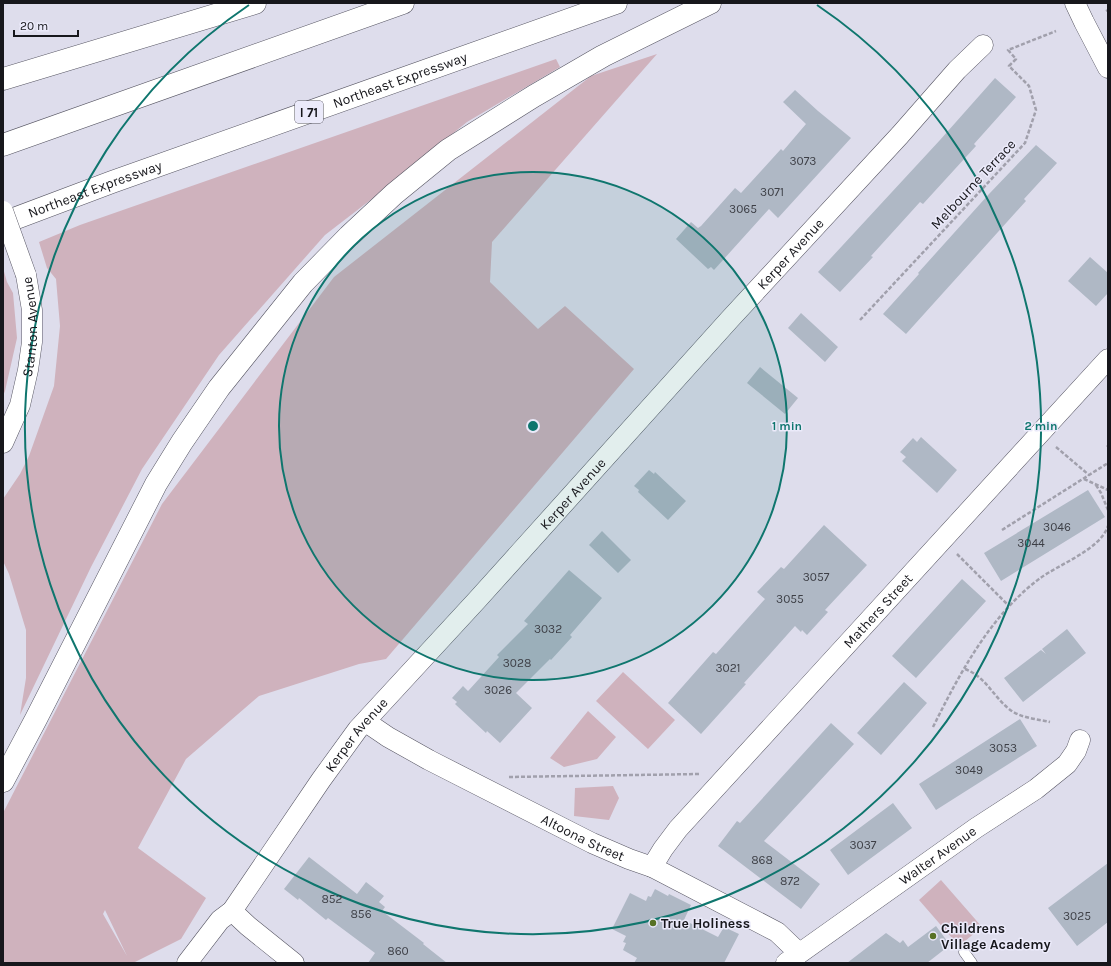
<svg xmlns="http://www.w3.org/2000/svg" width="1111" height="966" viewBox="0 0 1111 966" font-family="Karla,sans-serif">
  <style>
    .green { fill: #cfb2bd; fill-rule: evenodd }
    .building { fill: #afb8c5 }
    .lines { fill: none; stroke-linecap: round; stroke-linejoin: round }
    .lane-casing { stroke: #565562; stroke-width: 11 }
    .street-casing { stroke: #565562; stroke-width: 21 }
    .highway-casing { stroke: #565562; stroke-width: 23 }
    .path { stroke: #a1a0ac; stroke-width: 2.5; stroke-dasharray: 4 2; stroke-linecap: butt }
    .lane { stroke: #fff; stroke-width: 10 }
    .street { stroke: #fff; stroke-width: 20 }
    .highway { stroke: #fff; stroke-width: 22 }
    .street-bridge-casing { stroke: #565562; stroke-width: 21; stroke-linecap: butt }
    .street-bridge { stroke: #fff; stroke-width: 20 }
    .ring { fill: none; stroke: #0f766e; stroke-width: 2 }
    .poi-dot { fill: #577124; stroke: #ebeafa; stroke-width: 1.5 }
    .labels { text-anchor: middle; stroke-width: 3; stroke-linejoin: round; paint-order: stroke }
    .number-label { font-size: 12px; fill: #3d3f46 }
    .shield { fill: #ebeafa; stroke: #57565f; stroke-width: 1 }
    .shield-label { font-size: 13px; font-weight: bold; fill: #17171c }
    .street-label { font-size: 14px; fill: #17171c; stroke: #ebeafa }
    .poi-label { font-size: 14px; font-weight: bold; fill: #17171c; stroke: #ebeafa; text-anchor: start }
    .centre { fill: #0f766e; stroke: #ebeafa; stroke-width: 2 }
    .ring-label { font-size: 12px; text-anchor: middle; font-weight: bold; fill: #0f766e; stroke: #ebeafa; stroke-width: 3; stroke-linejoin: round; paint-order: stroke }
  </style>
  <rect width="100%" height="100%" fill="#deddec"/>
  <!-- green -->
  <path class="green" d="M 657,54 L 492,242 L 490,282 L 538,329 L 565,306 L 634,369 L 386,659 L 359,664 L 259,696 L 186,759 L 138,848 L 206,898 L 181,939 L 133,963 L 3,963 L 3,813 L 162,504 L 334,277 L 591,76 ZM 105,910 L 127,956 L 103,914 Z
    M 556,59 L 560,67 L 467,122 L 386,188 L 325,235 L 219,355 L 142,469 L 91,567 L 20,715 L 26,678 L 26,630 L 9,574 L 3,561 L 3,499 L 20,474 L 29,456 L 54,386 L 60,326 L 56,279 L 47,268 L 39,242 L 80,225 Z
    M 3,268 L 7,282 L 13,293 L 17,338 L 5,391 L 3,396 Z
    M 623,672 L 675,720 L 648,749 L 596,701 Z
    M 588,711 L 616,737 L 597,759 L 564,767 L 550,758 Z
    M 613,786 L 619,798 L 609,820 L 574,816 L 575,788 Z
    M 941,880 L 982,927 L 959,946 L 919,900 Z"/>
  <!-- building -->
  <path class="building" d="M 995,78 L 1016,97 L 974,144 L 976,146 L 923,204 L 920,202 L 871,256 L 873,257 L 840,292 L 818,272 L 940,140 Z
    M 795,90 L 818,111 L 851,138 L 778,218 L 769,209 L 714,270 L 711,267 L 708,269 L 676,239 L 691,222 L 698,228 L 701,226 L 735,188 L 741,193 L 781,149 L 783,151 L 806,124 L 783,102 Z
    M 1036,145 L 1057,163 L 1024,199 L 1026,201 L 906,334 L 883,314 L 919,274 L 918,273 L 989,194 Z
    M 1090,257 L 1108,273 L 1108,293 L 1096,306 L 1068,281 Z
    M 801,313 L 838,347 L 825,362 L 788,328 Z
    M 760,367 L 798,398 L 785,414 L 747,383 Z
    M 921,437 L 957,470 L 937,493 L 902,461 L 906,457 L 900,452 L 913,438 L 917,442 Z
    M 649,470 L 654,474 L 655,472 L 686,501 L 668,520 L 638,492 L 639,490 L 634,486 Z
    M 1088,490 L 1105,517 L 1001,581 L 984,553 Z
    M 824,525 L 867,565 L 825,610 L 828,612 L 807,635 L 802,630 L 801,632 L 795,626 L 744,683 L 746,684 L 701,734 L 668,703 L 713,652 L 716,654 L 765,599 L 757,592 L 781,567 L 784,569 Z
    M 602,531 L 631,560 L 618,573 L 589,545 Z
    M 569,570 L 602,598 L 570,635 L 572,637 L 551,660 L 550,659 L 516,693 L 532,708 L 500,743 L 487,731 L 486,733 L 472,720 L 455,704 L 457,702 L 452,698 L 463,686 L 468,691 L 469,690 L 499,657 L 497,655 L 528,624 L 524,621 Z
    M 962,579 L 986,601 L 916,678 L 892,656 Z
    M 1067,629 L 1086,653 L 1023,702 L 1004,678 L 1041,650 L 1046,654 L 1042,649 Z
    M 904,682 L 927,703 L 881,755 L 857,733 Z
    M 1020,719 L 1037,746 L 936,810 L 919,784 Z
    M 831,723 L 854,744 L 764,841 L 820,884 L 801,909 L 718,846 L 737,821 L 740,823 Z
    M 893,803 L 912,828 L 848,875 L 830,850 Z
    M 309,857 L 357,894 L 366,882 L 384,896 L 379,902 L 385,907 L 382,911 L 424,943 L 423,944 L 447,963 L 368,963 L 375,953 L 328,918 L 326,920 L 299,898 L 298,900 L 284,889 Z
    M 1108,863 L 1108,922 L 1077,946 L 1048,908 Z
    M 655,889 L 668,896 L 669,894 L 691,905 L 684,920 L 718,937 L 724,927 L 739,934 L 724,963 L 634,963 L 637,958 L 623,950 L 626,943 L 623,942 L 626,936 L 612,929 L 630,893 L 646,901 L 648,896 L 651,897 Z
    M 936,926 L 950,945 L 927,963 L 847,963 L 886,933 L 900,943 L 903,940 L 908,947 Z"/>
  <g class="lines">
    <!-- lane casing -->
    <g class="lane-casing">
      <path id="lane" d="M 964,952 L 972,963"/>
    </g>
    <!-- street casing -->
    <g class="street-casing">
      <g id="street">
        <path d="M 1075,3 L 1084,22 L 1108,68"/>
        <path id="s1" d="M 3,443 L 20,405 L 28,370 L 32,342 L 32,310 L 26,275"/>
        <path id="s2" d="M 366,722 L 388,737 L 429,760 L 592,843 L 629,859 L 652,867 L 777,932 L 799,953"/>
        <path id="s3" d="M 652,867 L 663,849 L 678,829 L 1108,359"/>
        <path d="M 232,911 L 248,926 L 294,963"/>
        <path id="s4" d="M 187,963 L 220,920 L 232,911 L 321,780 L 358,729 L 477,600 L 730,319 L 900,135 L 957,70 L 983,45"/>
        <path id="s5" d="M 786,963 L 976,828 L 1036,789 L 1067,764 L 1076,751 L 1080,740"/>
      </g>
    </g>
    <!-- highway casing -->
    <g class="highway-casing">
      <g id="highway">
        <path d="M 3,79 L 255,3"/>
        <path d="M 3,145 L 403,3"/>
        <path id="s6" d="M 3,223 L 112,182 L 616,3"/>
        <path d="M 3,781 L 36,719 L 156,484 L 182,442 L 219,388 L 303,283 L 349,236 L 394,194 L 448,150 L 534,96 L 603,56 L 710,3"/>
      </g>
    </g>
    <!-- path -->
    <path class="path" d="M 1106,11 L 1108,10
      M 860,320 L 1025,143 L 1036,110 L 1029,86 L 1009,66 L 1016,59 L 1008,50 L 1056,31
      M 1056,447 L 1089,475
      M 1107,447 L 1108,446
      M 1084,479 L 1108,490
      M 1096,485 L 1101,493 L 1108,510
      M 1002,530 L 1108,463
      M 957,554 L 1009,606
      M 965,669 C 986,677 992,695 1009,709 C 1020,718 1037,719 1050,722
      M 933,727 C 960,673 990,616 1039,579 C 1059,564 1100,550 1108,526
      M 509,777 L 700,774"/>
    <!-- lane -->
    <use href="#lane" class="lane"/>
    <!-- street -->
    <use href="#street" class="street"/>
    <!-- highway -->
    <use href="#highway" class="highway"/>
    <!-- street-bridge casing -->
    <g class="street-bridge-casing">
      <path id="street-bridge" d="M 3,211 L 26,275"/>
    </g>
    <!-- street-bridge -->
    <use href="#street-bridge" class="street-bridge"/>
  </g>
  <!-- distance rings -->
  <circle cx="533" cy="426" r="254" fill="#0f766e" fill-opacity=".12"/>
  <g class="ring">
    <circle cx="533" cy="426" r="254"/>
    <path d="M817 5A508 508 0 1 1 249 5"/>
  </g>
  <!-- markers -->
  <g class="poi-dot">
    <circle cx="653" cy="923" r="4"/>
    <circle cx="933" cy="936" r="4"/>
  </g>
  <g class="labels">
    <!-- number labels -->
    <g class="number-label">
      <text x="803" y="165">3073</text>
      <text x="772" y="196">3071</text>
      <text x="743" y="213">3065</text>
      <text x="1057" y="531">3046</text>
      <text x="1031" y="547">3044</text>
      <text x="816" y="581">3057</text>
      <text x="790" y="603">3055</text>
      <text x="548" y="633">3032</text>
      <text x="517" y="667">3028</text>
      <text x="728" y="672">3021</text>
      <text x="498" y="694">3026</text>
      <text x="1003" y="752">3053</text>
      <text x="969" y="774">3049</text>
      <text x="863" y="849">3037</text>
      <text x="762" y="864">868</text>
      <text x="790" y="885">872</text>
      <text x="332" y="903">852</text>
      <text x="361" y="918">856</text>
      <text x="1077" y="920">3025</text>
      <text x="398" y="955">860</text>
    </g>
    <!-- shield labels -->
    <rect class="shield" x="295" y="101" width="28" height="22" rx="3"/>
    <g class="shield-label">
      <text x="309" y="117">I 71</text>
    </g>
    <!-- street labels -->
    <g class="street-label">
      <text dy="5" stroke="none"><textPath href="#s6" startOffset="422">Northeast Expressway</textPath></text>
      <text transform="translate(973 184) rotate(-47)" y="5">Melbourne Terrace</text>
      <text dy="5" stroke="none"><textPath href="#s6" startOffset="98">Northeast Expressway</textPath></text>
      <text dy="5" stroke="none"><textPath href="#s4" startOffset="933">Kerper Avenue</textPath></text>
      <text dy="5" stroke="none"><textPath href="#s1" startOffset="121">Stanton Avenue</textPath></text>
      <text dy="5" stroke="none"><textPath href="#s4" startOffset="609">Kerper Avenue</textPath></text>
      <text dy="5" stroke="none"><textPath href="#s3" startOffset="342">Mathers Street</textPath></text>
      <text dy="5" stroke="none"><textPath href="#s4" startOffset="285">Kerper Avenue</textPath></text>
      <text dy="5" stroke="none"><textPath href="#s2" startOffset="246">Altoona Street</textPath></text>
      <text dy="5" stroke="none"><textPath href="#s5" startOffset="186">Walter Avenue</textPath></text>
    </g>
    <!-- poi labels -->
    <g class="poi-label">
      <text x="661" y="928">True Holiness</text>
      <text x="941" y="933">Childrens<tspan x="941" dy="16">Village Academy</tspan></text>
    </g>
  </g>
  <circle cx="533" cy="426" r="6" class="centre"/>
  <g class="ring-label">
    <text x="787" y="430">1 min</text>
    <text x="1041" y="430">2 min</text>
  </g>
  <!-- border -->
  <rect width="1111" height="966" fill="none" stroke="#17171c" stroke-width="8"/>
  <!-- scale -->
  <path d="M14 30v6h64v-6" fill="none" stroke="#17171c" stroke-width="2"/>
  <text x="20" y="30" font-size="12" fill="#17171c" stroke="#ebeafa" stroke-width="3" paint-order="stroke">20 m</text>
</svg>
